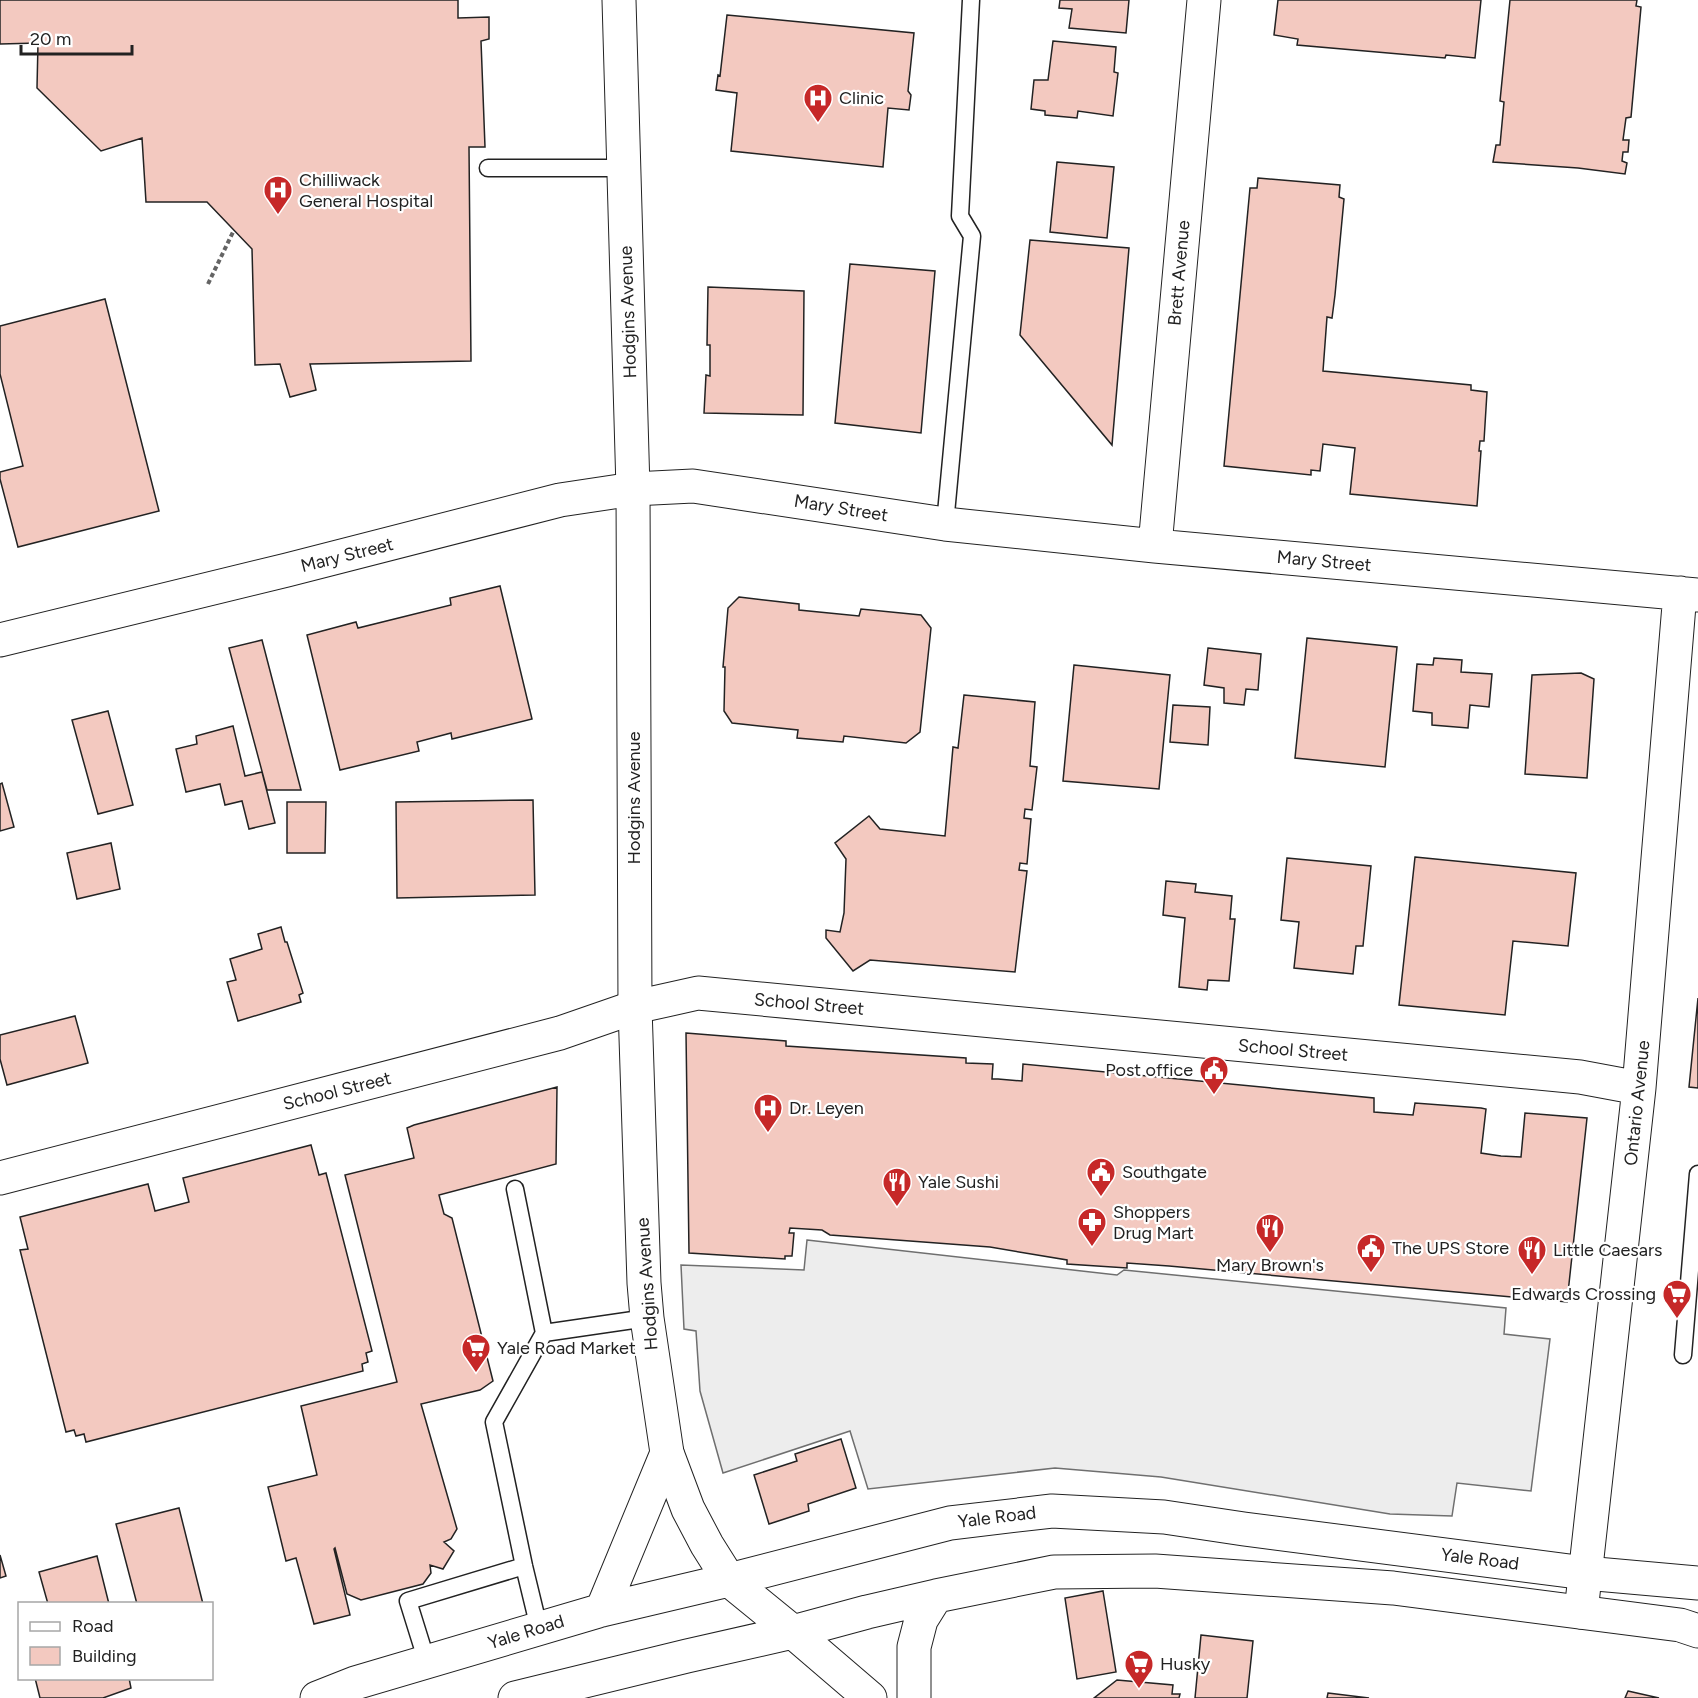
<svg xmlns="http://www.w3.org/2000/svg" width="1698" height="1698" viewBox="0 0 1698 1698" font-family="Figtree,sans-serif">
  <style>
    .parking { fill: #ededed; stroke: #6f6f6f; stroke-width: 1.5 }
    .building { fill: #f3c9c0; stroke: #222; stroke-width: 1.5 }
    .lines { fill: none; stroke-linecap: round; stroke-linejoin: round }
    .service-casing { stroke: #222; stroke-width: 19 }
    .minor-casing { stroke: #222; stroke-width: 35 }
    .tertiary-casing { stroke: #222; stroke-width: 35 }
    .secondary-casing { stroke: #222; stroke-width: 35 }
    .path { stroke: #646464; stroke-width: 4; stroke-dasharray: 4.5 3; stroke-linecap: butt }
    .service { stroke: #fff; stroke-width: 16 }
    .minor { stroke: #fff; stroke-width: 33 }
    .tertiary { stroke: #fff; stroke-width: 33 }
    .secondary { stroke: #fff; stroke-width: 33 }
    .labels { text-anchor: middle; stroke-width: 4.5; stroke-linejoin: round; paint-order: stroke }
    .poi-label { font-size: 18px; fill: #222; stroke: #fff; text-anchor: start }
    .street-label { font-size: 18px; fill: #222; stroke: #fff }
  </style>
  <rect width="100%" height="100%" fill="#fff"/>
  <!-- parking -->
  <path class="parking" d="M 807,1240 L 1117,1275 L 1124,1270 L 1506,1308 L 1504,1334 L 1550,1339 L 1531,1491 L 1457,1483 L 1452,1516 L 1390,1514 L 1161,1477 L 1055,1468 L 868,1489 L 850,1431 L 723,1473 L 700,1391 L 696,1331 L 684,1329 L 681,1265 L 804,1270 Z"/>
  <!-- building -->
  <path class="building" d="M 0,0 L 458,0 L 458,18 L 489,17 L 489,39 L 481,41 L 485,147 L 469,147 L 471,361 L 310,364 L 316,390 L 290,397 L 280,364 L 255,365 L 252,249 L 207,202 L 146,202 L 142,138 L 101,151 L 37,88 L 38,43 L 0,44 Z
    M 1060,0 L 1129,0 L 1126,33 L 1069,28 L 1072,9 L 1059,8 Z
    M 1278,0 L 1481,0 L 1475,58 L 1446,55 L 1445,58 L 1297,45 L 1298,39 L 1274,35 Z
    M 1510,0 L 1637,0 L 1636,6 L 1641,7 L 1631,117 L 1626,118 L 1623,140 L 1629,140 L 1628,152 L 1623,152 L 1622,161 L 1627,163 L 1625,174 L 1578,168 L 1493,162 L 1496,145 L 1500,145 L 1504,102 L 1500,101 Z
    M 727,15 L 914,33 L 908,91 L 911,95 L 909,110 L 888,108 L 883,167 L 731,151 L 737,93 L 716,90 L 718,75 L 720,76 Z
    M 1053,41 L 1116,47 L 1114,72 L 1118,73 L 1113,116 L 1078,111 L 1077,118 L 1045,115 L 1045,111 L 1031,109 L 1034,80 L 1048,80 Z
    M 1057,162 L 1114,167 L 1107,238 L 1050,232 Z
    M 1258,178 L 1340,185 L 1339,197 L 1344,199 L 1335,295 L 1332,318 L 1327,317 L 1323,371 L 1471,385 L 1471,390 L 1487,392 L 1484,441 L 1480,441 L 1479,451 L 1481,451 L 1477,506 L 1350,494 L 1355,448 L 1323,444 L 1320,471 L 1311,470 L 1311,475 L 1224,466 L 1250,188 L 1257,188 Z
    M 1030,240 L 1129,248 L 1112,445 L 1020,335 Z
    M 850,264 L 935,271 L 921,433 L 835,423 Z
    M 708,287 L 804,291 L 803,415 L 704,413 L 706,375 L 710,376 L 710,345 L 707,345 Z
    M 105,299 L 159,511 L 18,547 L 0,479 L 0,472 L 23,466 L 0,374 L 0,326 Z
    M 500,586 L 532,719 L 452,739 L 451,733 L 417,742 L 419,751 L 340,770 L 307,635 L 356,622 L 358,628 L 451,605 L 450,598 Z
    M 739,597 L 799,604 L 799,610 L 859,616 L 861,609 L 921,615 L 931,628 L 920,732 L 906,743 L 844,736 L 843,742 L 797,738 L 798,730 L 732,723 L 724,711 L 725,667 L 723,667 L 728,608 Z
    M 1307,638 L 1397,647 L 1385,767 L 1295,758 Z
    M 262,640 L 301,790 L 267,790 L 229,648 Z
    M 1208,648 L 1261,654 L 1258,690 L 1246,689 L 1244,705 L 1224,703 L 1224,688 L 1204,685 Z
    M 1434,658 L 1462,660 L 1461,672 L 1492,674 L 1489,707 L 1470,705 L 1468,728 L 1432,725 L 1432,713 L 1413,711 L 1417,664 L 1433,665 Z
    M 1074,665 L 1170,675 L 1159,789 L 1063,781 Z
    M 1581,673 L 1594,679 L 1587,778 L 1525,774 L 1532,675 Z
    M 964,695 L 1035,702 L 1030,766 L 1037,767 L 1032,810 L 1025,809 L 1024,818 L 1031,819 L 1027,864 L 1020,863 L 1019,870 L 1027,871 L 1015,972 L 870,960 L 853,971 L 826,938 L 826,930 L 840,932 L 844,913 L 846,859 L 835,843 L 869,816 L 880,829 L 945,836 L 953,747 L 958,748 Z
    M 1173,705 L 1210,707 L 1208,745 L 1170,742 Z
    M 108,711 L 133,805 L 98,814 L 72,720 Z
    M 233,726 L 245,776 L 262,772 L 275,823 L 249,829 L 242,801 L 225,805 L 220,784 L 186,792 L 176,749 L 197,744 L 196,736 Z
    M 2,783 L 14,827 L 0,831 L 0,784 Z
    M 533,800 L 535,895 L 397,898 L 396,802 Z
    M 287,802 L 326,802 L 325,853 L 287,853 Z
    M 111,843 L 120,889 L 77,899 L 67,853 Z
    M 1415,857 L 1576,873 L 1568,946 L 1513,941 L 1505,1015 L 1399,1005 Z
    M 1287,858 L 1371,866 L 1363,946 L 1356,946 L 1353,974 L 1294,968 L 1299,922 L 1281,920 Z
    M 1166,881 L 1196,884 L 1195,892 L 1232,896 L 1230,919 L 1235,919 L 1229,981 L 1208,980 L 1207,990 L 1179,987 L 1185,918 L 1163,915 Z
    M 281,927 L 285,942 L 287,942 L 303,993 L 299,995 L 301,1002 L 238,1021 L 227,982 L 236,980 L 230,959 L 262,949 L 258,934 Z
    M 1698,998 L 1698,1088 L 1689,1087 Z
    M 75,1016 L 88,1063 L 7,1085 L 0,1059 L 0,1035 Z
    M 686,1033 L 786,1041 L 786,1046 L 966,1058 L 966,1063 L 993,1064 L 992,1079 L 998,1079 L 1022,1081 L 1023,1064 L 1374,1098 L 1374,1112 L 1413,1115 L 1415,1103 L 1481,1108 L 1486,1109 L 1481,1153 L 1501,1156 L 1521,1157 L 1525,1113 L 1587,1118 L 1567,1302 L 1169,1266 L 1127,1263 L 1127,1268 L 1067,1264 L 1067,1260 L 990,1247 L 830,1235 L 822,1230 L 790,1228 L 789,1233 L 794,1233 L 792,1256 L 785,1256 L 785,1259 L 689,1253 Z
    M 557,1087 L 556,1164 L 439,1195 L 444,1214 L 452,1218 L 493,1381 L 480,1390 L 421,1404 L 457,1529 L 451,1539 L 444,1542 L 454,1551 L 443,1569 L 430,1565 L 431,1573 L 423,1584 L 361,1600 L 347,1594 L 335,1548 L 334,1549 L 350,1615 L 314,1624 L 296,1558 L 286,1561 L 268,1487 L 317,1475 L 301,1406 L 397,1382 L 345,1175 L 414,1158 L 407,1128 L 414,1125 Z
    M 311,1145 L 319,1175 L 326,1173 L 372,1351 L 366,1353 L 368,1362 L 362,1364 L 363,1371 L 86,1442 L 84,1434 L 76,1436 L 74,1430 L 66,1432 L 20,1250 L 28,1249 L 20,1217 L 148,1184 L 155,1211 L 189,1202 L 183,1178 Z
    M 841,1439 L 856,1488 L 808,1504 L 809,1511 L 769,1524 L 754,1475 L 797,1461 L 795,1454 Z
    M 179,1508 L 203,1604 L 137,1604 L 116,1524 Z
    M 0,1555 L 6,1576 L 0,1578 Z
    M 97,1556 L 109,1604 L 48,1604 L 39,1572 Z
    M 1103,1591 L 1116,1672 L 1077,1679 L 1065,1598 Z
    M 1201,1635 L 1253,1641 L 1247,1698 L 1195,1698 Z
    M 35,1678 L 129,1678 L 131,1688 L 103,1698 L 40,1698 Z
    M 1117,1680 L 1173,1685 L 1172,1694 L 1180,1694 L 1179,1698 L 1094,1698 Z
    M 1628,1691 L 1659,1698 L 1625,1698 Z
    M 1328,1693 L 1369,1698 L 1327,1698 Z"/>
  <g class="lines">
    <!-- service casing -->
    <g class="service-casing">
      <path id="service" d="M 488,168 L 624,168
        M 945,524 L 972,236 L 960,216 L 971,0
        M 515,1189 L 544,1333 L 494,1422 L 524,1566 L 539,1628
        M 544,1333 L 647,1318
        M 1683,1355 L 1698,1174
        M 427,1662 L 408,1601 L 524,1566"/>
    </g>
    <!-- minor casing -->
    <g class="minor-casing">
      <path id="minor" d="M 1155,546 L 1204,0
        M 0,640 L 287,570 L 560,500 L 633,489 L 693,486 L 945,524 L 1155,546 L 1698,595
        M 0,1178 L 560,1033 L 635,1007 L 698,993 L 1580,1077 L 1639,1088
        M 1581,1612 L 1639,1088 L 1680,593"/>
    </g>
    <!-- tertiary casing -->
    <g class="tertiary-casing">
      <path id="tertiary" d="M 619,0 L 633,489 L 635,1007 L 644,1283 L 647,1318 L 667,1453 L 688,1509 L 707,1545 L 729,1580"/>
    </g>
    <!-- secondary casing -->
    <g class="secondary-casing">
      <path id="secondary" d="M 729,1580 L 793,1632 L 870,1698
        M 602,1610 L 667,1453
        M 317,1698 L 355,1683 L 602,1610 L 729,1580 L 950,1523 L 1052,1511 L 1164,1517 L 1244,1529 L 1585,1573 L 1698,1583
        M 515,1698 L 687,1656 L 793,1632 L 867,1612 L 936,1596 L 1054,1572 L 1155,1571 L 1393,1588 L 1680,1625 L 1698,1631
        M 914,1698 L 914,1647 L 921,1620 L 936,1596"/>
    </g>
    <!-- path -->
    <path class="path" d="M 208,284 L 234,230"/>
    <!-- service -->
    <use href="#service" class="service"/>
    <!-- minor -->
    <use href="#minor" class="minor"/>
    <!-- tertiary -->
    <use href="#tertiary" class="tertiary"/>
    <!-- secondary -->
    <use href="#secondary" class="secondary"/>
  </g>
  <!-- icons -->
  <defs>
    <g id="hospital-pin" transform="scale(1.5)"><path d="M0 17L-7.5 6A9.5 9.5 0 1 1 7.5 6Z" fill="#c62828" stroke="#fff"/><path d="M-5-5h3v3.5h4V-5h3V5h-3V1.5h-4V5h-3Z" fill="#fff"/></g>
    <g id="civic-pin" transform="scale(1.5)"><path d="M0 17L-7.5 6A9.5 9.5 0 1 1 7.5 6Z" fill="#c62828" stroke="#fff"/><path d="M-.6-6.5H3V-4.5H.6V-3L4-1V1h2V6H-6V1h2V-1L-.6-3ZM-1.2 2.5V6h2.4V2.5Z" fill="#fff"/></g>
    <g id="restaurant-pin" transform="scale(1.5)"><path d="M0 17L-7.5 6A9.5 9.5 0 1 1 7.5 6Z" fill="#c62828" stroke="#fff"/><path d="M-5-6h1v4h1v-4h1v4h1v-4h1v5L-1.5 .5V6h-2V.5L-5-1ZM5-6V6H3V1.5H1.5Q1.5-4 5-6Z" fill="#fff"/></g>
    <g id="pharmacy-pin" transform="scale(1.5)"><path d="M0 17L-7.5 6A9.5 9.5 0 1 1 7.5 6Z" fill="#c62828" stroke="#fff"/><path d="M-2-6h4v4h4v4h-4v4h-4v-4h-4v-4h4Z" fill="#fff"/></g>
    <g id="supermarket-pin" transform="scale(1.5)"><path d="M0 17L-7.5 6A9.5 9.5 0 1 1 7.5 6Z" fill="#c62828" stroke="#fff"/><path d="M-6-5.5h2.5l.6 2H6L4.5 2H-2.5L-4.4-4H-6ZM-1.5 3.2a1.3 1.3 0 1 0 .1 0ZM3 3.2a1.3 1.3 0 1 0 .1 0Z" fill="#fff"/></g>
  </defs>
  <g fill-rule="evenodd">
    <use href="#hospital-pin" x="818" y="98"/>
    <use href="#hospital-pin" x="278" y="190"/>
    <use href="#civic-pin" x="1214" y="1070"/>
    <use href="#hospital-pin" x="768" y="1108"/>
    <use href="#civic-pin" x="1101" y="1172"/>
    <use href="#restaurant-pin" x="897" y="1182"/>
    <use href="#pharmacy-pin" x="1092" y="1222"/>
    <use href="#restaurant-pin" x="1270" y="1228"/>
    <use href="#civic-pin" x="1371" y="1248"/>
    <use href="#restaurant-pin" x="1532" y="1250"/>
    <use href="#supermarket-pin" x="1677" y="1294"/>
    <use href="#supermarket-pin" x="476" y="1348"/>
    <use href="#supermarket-pin" x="1139" y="1664"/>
  </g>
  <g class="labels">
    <!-- poi labels -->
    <g class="poi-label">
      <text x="839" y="104">Clinic</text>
      <text x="299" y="186">Chilliwack<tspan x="299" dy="21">General Hospital</tspan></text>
      <text x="1193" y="1076" text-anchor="end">Post office</text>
      <text x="789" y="1114">Dr. Leyen</text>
      <text x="1122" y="1178">Southgate</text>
      <text x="918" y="1188">Yale Sushi</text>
      <text x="1113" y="1218">Shoppers<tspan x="1113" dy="21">Drug Mart</tspan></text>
      <text x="1392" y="1254">The UPS Store</text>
      <text x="1553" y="1256">Little Caesars</text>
      <text x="1270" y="1271" text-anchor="middle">Mary Brown's</text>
      <text x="1656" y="1300" text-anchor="end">Edwards Crossing</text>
      <text x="497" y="1354">Yale Road Market</text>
      <text x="1160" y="1670">Husky</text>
    </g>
    <!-- street labels -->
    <g class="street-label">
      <text transform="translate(1179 273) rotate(-85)" y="6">Brett Avenue</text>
      <text transform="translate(628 312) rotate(-92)" y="6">Hodgins Avenue</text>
      <text transform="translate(841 508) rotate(9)" y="6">Mary Street</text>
      <text transform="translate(347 555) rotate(-14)" y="6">Mary Street</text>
      <text transform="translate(1324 561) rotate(5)" y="6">Mary Street</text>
      <text transform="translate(634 798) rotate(-90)" y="6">Hodgins Avenue</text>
      <text transform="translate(809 1004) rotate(5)" y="6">School Street</text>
      <text transform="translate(1293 1050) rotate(5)" y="6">School Street</text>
      <text transform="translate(337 1091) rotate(-14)" y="6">School Street</text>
      <text transform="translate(1637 1103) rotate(-84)" y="6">Ontario Avenue</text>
      <text transform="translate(647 1284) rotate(-94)" y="6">Hodgins Avenue</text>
      <text transform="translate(997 1517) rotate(-7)" y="6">Yale Road</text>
      <text transform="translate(1480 1559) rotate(7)" y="6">Yale Road</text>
      <text transform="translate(526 1632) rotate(-17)" y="6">Yale Road</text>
    </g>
  </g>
  <!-- legend -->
  <rect x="18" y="1602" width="195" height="78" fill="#ffffff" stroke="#a7a7a7" stroke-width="1.5"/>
  <rect x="30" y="1622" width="30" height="9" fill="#ffffff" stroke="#a7a7a7" stroke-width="1.5"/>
  <text x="72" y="1632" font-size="18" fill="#222222">Road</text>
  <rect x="30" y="1647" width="30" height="18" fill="#f3c9c0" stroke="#a7a7a7" stroke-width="1.5"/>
  <text x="72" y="1662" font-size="18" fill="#222222">Building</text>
  <!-- scale -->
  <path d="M21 45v9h111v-9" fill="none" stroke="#222222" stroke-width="3"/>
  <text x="30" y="45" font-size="18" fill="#222222" stroke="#ffffff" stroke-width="4.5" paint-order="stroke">20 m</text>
</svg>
